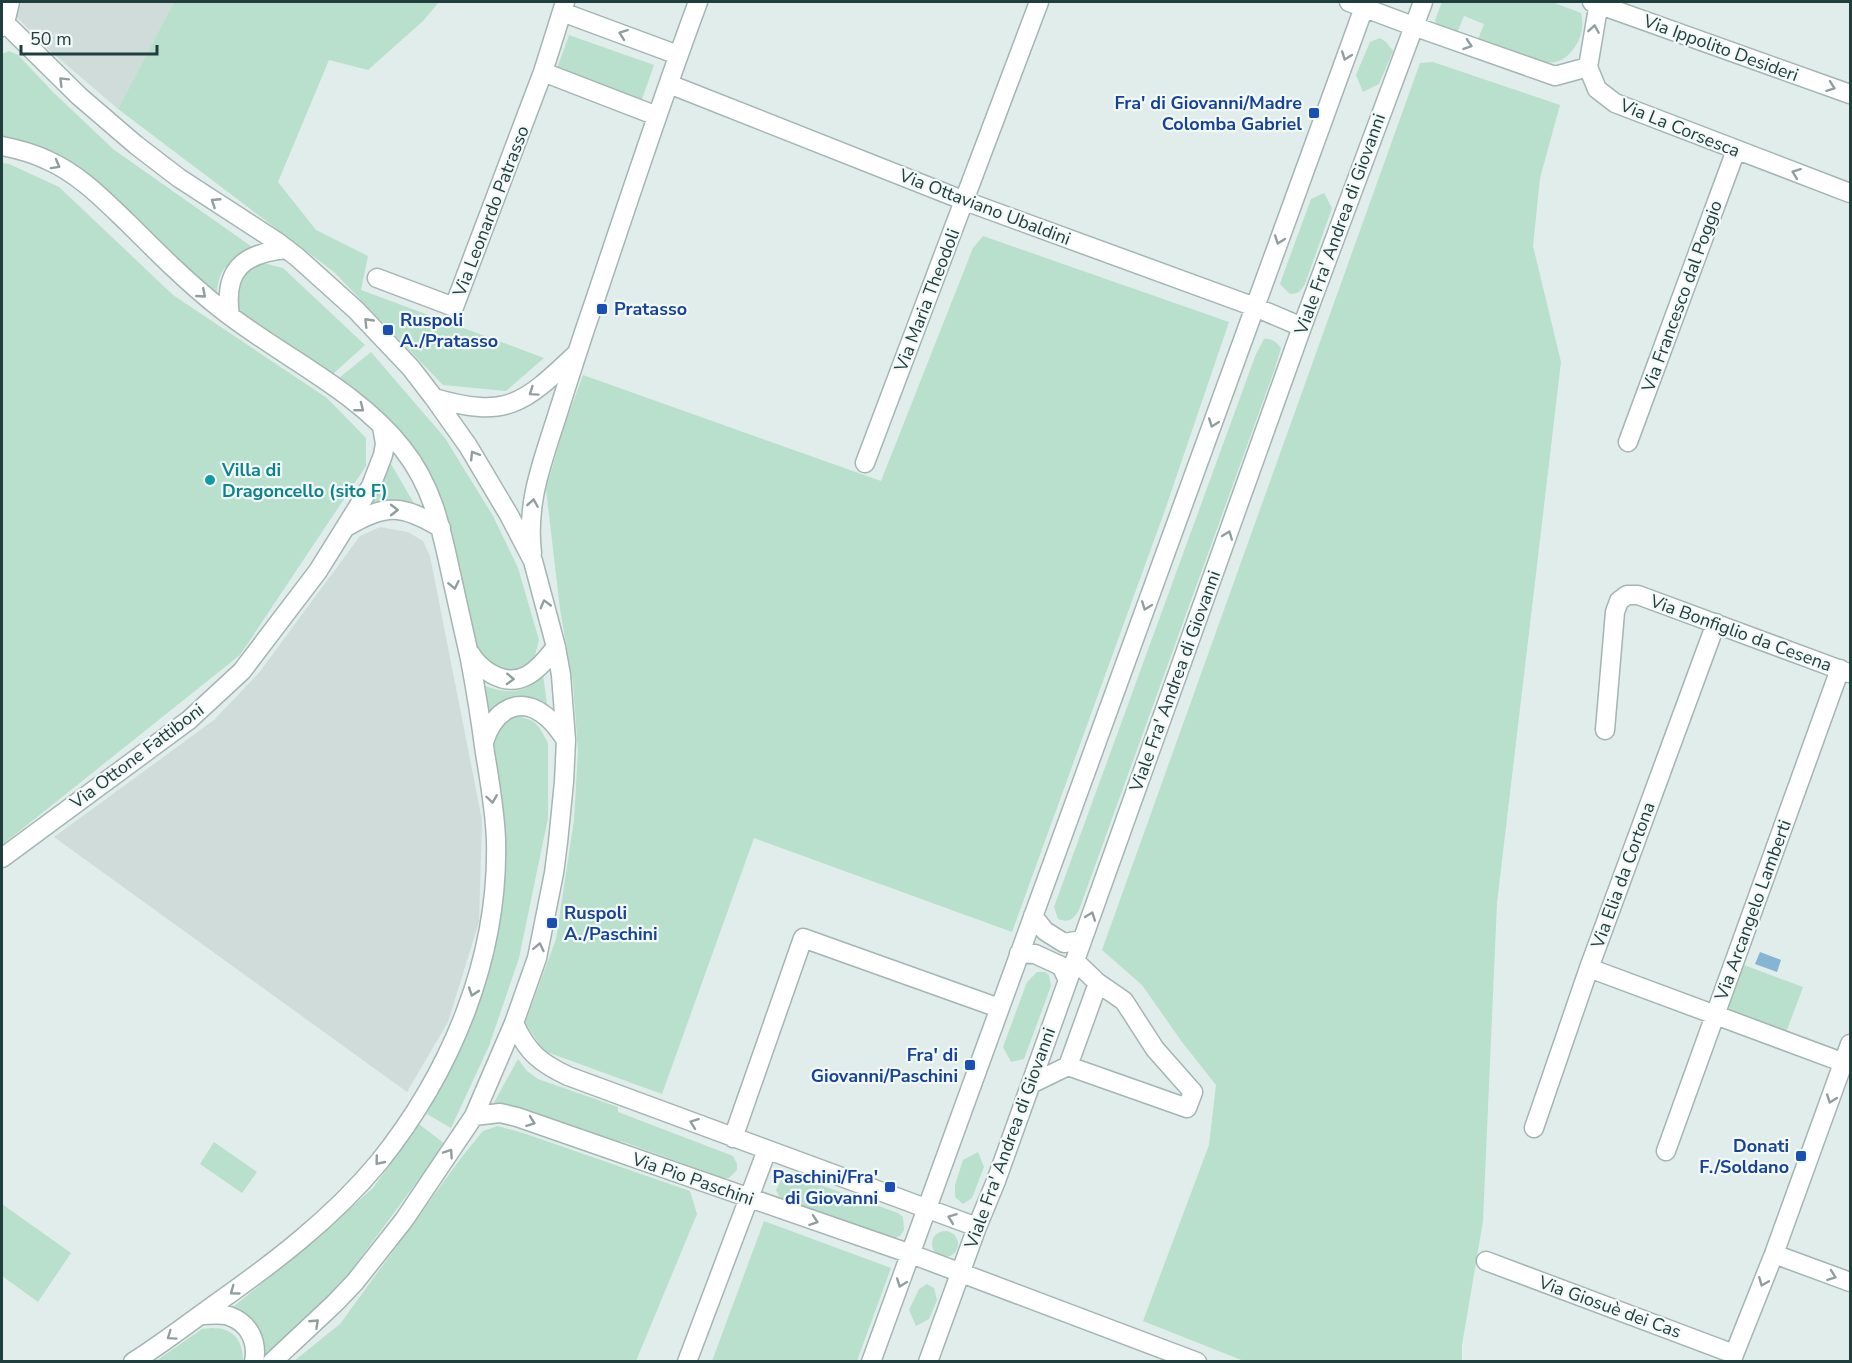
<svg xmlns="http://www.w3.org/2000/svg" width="1852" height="1363" viewBox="0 0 1852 1363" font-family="'Nunito Sans',sans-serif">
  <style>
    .built { fill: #cfdcda }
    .green { fill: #b9dfcd }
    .water { fill: #86b5d4 }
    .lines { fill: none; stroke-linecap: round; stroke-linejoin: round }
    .minor-casing { stroke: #a4b5b3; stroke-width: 21 }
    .minor { stroke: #fff; stroke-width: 18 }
    .oneway { stroke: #909e9e }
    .transit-dot { fill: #1a4fb4; stroke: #f2f9f7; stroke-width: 2 }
    .culture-dot { fill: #0f9aa8; stroke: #f2f9f7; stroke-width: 2 }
    .labels { text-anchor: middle; stroke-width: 4.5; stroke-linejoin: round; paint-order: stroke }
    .street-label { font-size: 18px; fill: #213e3e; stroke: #f2f9f7 }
    .transit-label { font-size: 18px; font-weight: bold; fill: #164399; stroke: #f2f9f7; text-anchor: end }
    .culture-label { font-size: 18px; font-weight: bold; fill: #0d838f; stroke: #f2f9f7; text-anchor: start }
  </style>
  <rect width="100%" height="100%" fill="#e1edea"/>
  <!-- built -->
  <path class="built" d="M 22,2 L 174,2 L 118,109 L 42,44 L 16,16 Z
    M 380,527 L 408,532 L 423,541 L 430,556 L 482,820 L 479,922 L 448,1022 L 407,1092 L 54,837 L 214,720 L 258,674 L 360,536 Z"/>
  <!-- green -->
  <path class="green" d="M 174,2 L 439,2 L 423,21 L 368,70 L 329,60 L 278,182 L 316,230 L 368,256 L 361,290 L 544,358 L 506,391 L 443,385 L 334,272 L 118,109 Z
    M 1442,2 L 1552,2 L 1581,13 C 1584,24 1582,36 1576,45 C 1571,53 1565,60 1555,62 C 1537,66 1496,48 1477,42 L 1484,24 L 1464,16 L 1457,33 L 1437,25 L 1435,20 Z
    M 569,35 L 654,65 L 641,102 L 556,71 Z
    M 1380,38 L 1386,42 L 1393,51 L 1379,84 L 1363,92 L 1356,75 L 1370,42 Z
    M 9,51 L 18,55 L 53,92 L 113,149 L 255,249 C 225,265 219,265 216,300 L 96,188 L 2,138 L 2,54 Z
    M 1433,62 L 1560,105 L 1540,178 L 1533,246 L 1561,362 L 1497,903 L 1483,1221 L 1462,1345 L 1462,1361 L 1244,1361 L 1143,1321 L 1209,1145 L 1216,1085 L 1182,1042 L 1142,985 L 1102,950 L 1420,63 Z
    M 2,163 L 9,164 L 59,187 L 173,295 L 327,398 L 366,438 L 366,466 L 240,655 L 2,845 Z
    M 1324,193 L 1332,208 L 1305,284 C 1301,291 1298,294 1290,294 L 1280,284 L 1282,278 L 1311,199 Z
    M 983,236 L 1229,322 L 1165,510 L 1012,932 L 754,838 L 662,1094 L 544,1051 L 525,1023 L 556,939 L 574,820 L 578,751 L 573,684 L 560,609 L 546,489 L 565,424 L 583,375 L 881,481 L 973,248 Z
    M 263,263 L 283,268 L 365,345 L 333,374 L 240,316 C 226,290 238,274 263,263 Z
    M 1264,339 C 1272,338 1276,342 1281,348 L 1274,371 L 1079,910 C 1073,920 1069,923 1058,919 L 1054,907 L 1256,354 Z
    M 371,352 L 445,438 L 493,516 L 518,568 L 539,640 L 534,659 L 528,666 L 508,676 L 476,654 L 408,447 L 352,387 L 339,378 Z
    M 387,463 L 391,464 L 415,505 L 413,509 L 368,508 Z
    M 543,675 L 548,711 L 507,702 L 491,712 L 486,720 L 482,685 C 507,694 523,695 543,675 Z
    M 519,716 L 533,721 L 539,727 L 548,743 L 548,818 L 519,958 L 489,1046 L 451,1128 L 427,1114 L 476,1005 L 493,940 L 506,841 L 497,769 L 491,748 L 500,726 L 509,719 Z
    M 1744,965 L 1803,987 L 1785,1035 L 1726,1012 Z
    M 1037,972 L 1045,972 L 1049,975 L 1051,986 L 1024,1059 L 1011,1062 L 1003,1047 L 1027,982 Z
    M 518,1059 L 527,1071 L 538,1079 L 618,1107 L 618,1112 L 733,1156 L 737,1164 L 737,1170 L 729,1178 L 723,1178 L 621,1141 L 619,1145 C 590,1134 520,1100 491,1108 Z
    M 419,1124 L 445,1144 L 347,1276 L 294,1331 L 261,1361 L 228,1311 L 307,1247 L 373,1188 Z
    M 498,1126 L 526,1134 L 690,1191 L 697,1214 L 636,1361 L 294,1361 L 340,1324 L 461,1158 L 483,1131 Z
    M 214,1142 L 257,1172 L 242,1193 L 200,1164 Z
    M 978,1152 L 984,1167 L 972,1198 L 963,1204 L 955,1197 L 955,1185 L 963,1160 Z
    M 787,1175 L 793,1175 L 898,1213 L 903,1217 L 904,1230 L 900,1236 L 894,1238 L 784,1200 L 779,1196 L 776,1190 L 781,1180 Z
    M 2,1204 L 71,1253 L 38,1302 L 2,1276 Z
    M 764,1221 L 891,1268 L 857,1361 L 712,1361 Z
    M932 1244a13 13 0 1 1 26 0a13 13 0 1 1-26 0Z
    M 927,1284 L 934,1288 L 937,1300 L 929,1319 L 916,1326 L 909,1310 L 919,1289 Z
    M 212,1328 C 234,1328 243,1341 243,1361 L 156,1361 L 202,1329 Z"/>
  <!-- water -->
  <path class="water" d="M 1760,952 L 1781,960 L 1777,972 L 1755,964 Z"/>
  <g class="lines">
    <!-- minor casing -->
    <g class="minor-casing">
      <path id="minor" d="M 1349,2 L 1413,26 L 1555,76 L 1588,67
        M 1592,2 L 1850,94
        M 1599,2 L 1588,67 L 1597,89 L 1615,103 L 1850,193
        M 562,12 L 678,55
        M 2,20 L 79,96 L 136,145 L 179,178 L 276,241 L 297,257 L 356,310 L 411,368 L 434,398 L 468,446 L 509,515 L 533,561 L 556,647 L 561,675 L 566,740 L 564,782 L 558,842 L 554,873 L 537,958 L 514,1023 L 474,1116 L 404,1220 L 355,1282 L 335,1303 L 272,1362
        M 2,27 L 5,23 L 10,2
        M 543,72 L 657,116
        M 669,84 L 965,201 L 1255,307 L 1302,327
        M 2,146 C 17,149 33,153 47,160 C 79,174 103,199 128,223 C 158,253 188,283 221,309 C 280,356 356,389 403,449 C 433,487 441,528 451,574 C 457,602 464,631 470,659 C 476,691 481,722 485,753 C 490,782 495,811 496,840 C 499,957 452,1071 379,1162 C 332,1219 271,1265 211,1307 C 185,1326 160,1345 133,1362
        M 377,278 L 454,307 L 543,72 L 565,2
        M 230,316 C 223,270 243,253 287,249
        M 434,398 C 507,419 523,404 575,355
        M 1628,442 L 1736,150
        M 865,463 L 1039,2
        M 348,526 C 387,503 403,505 441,528
        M 532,553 C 526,503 542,463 557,416 C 569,378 581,340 594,303 C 628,202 661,101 698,2
        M 470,653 C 475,661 481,668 490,673 C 520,691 538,670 556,647
        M 1605,730 L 1615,612 L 1619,601 L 1627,595 L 1638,595 L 1849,673
        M 484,742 C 494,710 520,693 548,718 C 555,724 561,733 566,740
        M 2,858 L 189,720 L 242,671 L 318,571 L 371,486 L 383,455 L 385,444 L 382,426
        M 1033,916 L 1045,931 L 1064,943 L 1082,940
        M 1019,953 L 1035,954 L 1061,966 L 1068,980
        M 1589,968 L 1850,1065
        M 514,1023 C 527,1052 540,1063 568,1076 L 977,1227
        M 1068,1066 L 1098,983
        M 1031,1084 L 1068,1066 L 1187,1108 L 1193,1092 L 1155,1049 L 1124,1001 L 1098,983 L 1075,961
        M 474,1116 L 500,1113 L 517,1117 L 911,1254 L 1197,1362
        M 1534,1128 L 1589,968 L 1716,623
        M 733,1138 L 803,938 L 999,1008
        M 1666,1151 L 1840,669
        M 1774,1254 L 1850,1282
        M 1486,1261 L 1734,1354
        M 200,1315 C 209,1315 220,1313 229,1316 C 249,1323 258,1341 254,1362
        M 687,1362 L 767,1150
        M 871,1362 L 1366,2
        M 928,1362 L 977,1227 L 996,1181 L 1302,327 L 1423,2
        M 1731,1362 L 1774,1254 L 1850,1044"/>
    </g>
    <!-- minor -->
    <use href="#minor" class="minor"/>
  </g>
  <!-- one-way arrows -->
  <defs><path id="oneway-chevron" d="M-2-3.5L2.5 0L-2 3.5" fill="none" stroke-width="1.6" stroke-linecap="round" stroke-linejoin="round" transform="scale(1.5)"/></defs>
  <g class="oneway">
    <use href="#oneway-chevron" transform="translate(1594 29) rotate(-81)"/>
    <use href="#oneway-chevron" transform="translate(623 34) rotate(-160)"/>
    <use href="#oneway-chevron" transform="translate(1468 45) rotate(19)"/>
    <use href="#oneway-chevron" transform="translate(1346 56) rotate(110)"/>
    <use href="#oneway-chevron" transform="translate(63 81) rotate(-135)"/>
    <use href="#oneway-chevron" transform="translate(1831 87) rotate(20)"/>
    <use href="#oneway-chevron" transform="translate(56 165) rotate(29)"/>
    <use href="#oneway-chevron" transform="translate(1796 173) rotate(-159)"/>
    <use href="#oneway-chevron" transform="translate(215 202) rotate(-147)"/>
    <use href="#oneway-chevron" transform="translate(1279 240) rotate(110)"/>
    <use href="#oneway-chevron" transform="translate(202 294) rotate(41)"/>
    <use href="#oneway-chevron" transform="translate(368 322) rotate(-134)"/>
    <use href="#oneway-chevron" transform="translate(533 392) rotate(145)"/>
    <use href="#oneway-chevron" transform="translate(360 408) rotate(38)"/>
    <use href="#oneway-chevron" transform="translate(1213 423) rotate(110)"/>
    <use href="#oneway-chevron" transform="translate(474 455) rotate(-122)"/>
    <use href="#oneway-chevron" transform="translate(533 503) rotate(-81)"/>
    <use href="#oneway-chevron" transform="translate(394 510)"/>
    <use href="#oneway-chevron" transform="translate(1228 535) rotate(-70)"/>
    <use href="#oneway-chevron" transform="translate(454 585) rotate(78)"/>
    <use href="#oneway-chevron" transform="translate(545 604) rotate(-105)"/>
    <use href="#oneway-chevron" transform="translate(1146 606) rotate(110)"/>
    <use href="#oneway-chevron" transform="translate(510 679) rotate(2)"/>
    <use href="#oneway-chevron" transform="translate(492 799) rotate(82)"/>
    <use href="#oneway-chevron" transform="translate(1091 916) rotate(-70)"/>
    <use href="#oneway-chevron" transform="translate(539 947) rotate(-78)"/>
    <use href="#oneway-chevron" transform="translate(473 992) rotate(109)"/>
    <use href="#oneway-chevron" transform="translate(1831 1099) rotate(110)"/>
    <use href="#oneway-chevron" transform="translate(531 1122) rotate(20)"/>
    <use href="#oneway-chevron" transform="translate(694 1123) rotate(-160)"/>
    <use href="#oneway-chevron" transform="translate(449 1153) rotate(-56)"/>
    <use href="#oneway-chevron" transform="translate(379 1161) rotate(129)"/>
    <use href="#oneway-chevron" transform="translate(952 1218) rotate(-159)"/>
    <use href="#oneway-chevron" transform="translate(814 1221) rotate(19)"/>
    <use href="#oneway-chevron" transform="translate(1832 1276) rotate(20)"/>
    <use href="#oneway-chevron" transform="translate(1763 1282) rotate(112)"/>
    <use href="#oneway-chevron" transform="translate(901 1283) rotate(110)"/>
    <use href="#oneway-chevron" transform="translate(234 1291) rotate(144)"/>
    <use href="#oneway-chevron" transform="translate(315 1323) rotate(-43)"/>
    <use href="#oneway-chevron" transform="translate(171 1336) rotate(145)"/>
  </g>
  <!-- markers -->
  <g class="transit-dot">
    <rect x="1308" y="107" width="12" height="12" rx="3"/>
    <rect x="596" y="303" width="12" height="12" rx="3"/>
    <rect x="382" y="324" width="12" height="12" rx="3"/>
    <rect x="546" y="917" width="12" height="12" rx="3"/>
    <rect x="964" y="1059" width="12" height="12" rx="3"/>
    <rect x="1795" y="1150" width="12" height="12" rx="3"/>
    <rect x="884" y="1181" width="12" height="12" rx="3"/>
  </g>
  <circle class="culture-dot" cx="210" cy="480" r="6"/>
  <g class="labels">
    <!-- street labels -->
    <g class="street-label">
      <text transform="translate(1721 48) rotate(20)" y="6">Via Ippolito Desideri</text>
      <text transform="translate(1680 128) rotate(22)" y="6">Via La Corsesca</text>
      <text transform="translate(985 207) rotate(21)" y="6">Via Ottaviano Ubaldini</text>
      <text transform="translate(491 211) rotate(-69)" y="6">Via Leonardo Patrasso</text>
      <text transform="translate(1340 224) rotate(-70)" y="6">Viale Fra' Andrea di Giovanni</text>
      <text transform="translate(1682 296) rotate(-70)" y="6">Via Francesco dal Poggio</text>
      <text transform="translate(927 300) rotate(-69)" y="6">Via Maria Theodoli</text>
      <text transform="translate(1741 633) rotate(20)" y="6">Via Bonfiglio da Cesena</text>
      <text transform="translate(1175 681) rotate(-70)" y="6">Viale Fra' Andrea di Giovanni</text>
      <text transform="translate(137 756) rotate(-37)" y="6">Via Ottone Fattiboni</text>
      <text transform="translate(1623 875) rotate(-70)" y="6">Via Elia da Cortona</text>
      <text transform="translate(1753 910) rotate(-70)" y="6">Via Arcangelo Lamberti</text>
      <text transform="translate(1010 1138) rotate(-70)" y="6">Viale Fra' Andrea di Giovanni</text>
      <text transform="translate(693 1179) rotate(19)" y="6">Via Pio Paschini</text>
      <text transform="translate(1610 1307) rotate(20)" y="6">Via Giosuè dei Cas</text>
    </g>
    <!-- transit labels -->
    <g class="transit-label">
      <text x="1302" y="109">Fra' di Giovanni/Madre<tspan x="1302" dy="21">Colomba Gabriel</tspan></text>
      <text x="614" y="315" text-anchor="start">Pratasso</text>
      <text x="400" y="326" text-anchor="start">Ruspoli<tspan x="400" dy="21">A./Pratasso</tspan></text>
      <text x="564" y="919" text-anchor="start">Ruspoli<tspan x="564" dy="21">A./Paschini</tspan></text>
      <text x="958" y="1061">Fra' di<tspan x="958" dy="21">Giovanni/Paschini</tspan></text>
      <text x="1789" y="1152">Donati<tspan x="1789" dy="21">F./Soldano</tspan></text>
      <text x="878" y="1183">Paschini/Fra'<tspan x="878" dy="21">di Giovanni</tspan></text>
    </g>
    <!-- culture labels -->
    <g class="culture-label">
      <text x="222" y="476">Villa di<tspan x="222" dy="21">Dragoncello (sito F)</tspan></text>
    </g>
  </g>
  <!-- border -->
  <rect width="1852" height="1363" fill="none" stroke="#213e3e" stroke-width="6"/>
  <!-- scale -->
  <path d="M21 45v9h136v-9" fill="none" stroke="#213e3e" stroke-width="3"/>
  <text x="30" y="45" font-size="18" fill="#213e3e" stroke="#f2f9f7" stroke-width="4.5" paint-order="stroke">50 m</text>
</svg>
